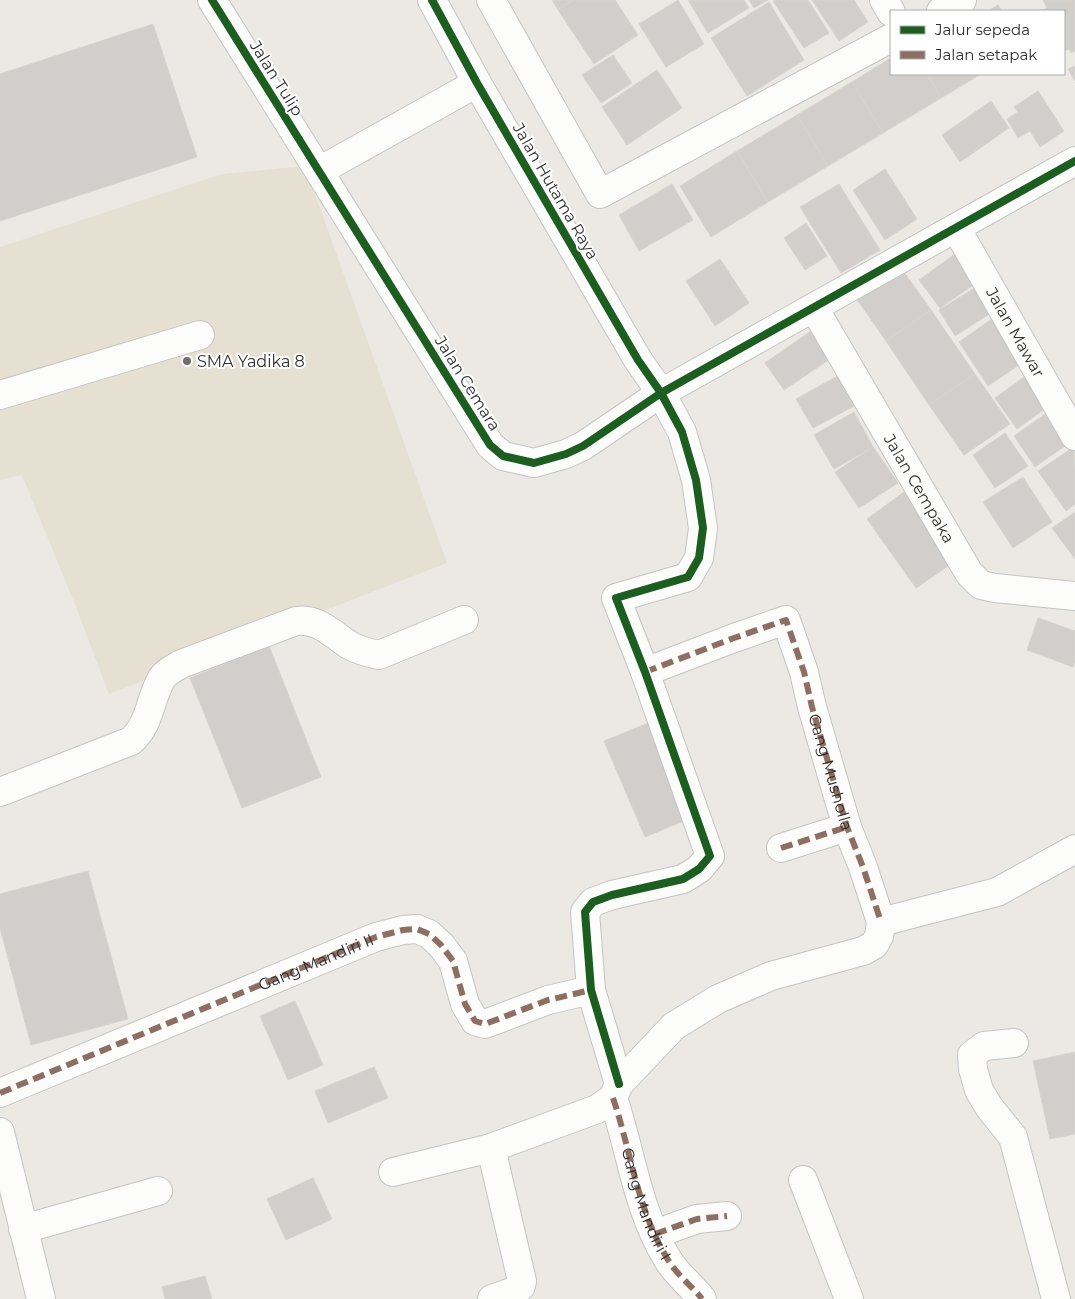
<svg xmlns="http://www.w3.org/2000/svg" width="1075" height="1299" viewBox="0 0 1075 1299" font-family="Montserrat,sans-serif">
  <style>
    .education { fill: #e6e0d3 }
    .building { fill: #d1cecb; stroke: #d7d4d0 }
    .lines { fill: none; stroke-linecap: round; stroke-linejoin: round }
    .minor-casing { stroke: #c5c4c5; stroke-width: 30 }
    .minor { stroke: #fcfcfb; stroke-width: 28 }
    .quiet { stroke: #8d6e63; stroke-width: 6; stroke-dasharray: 12 6; stroke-linecap: butt }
    .cycleway-casing { stroke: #fff; stroke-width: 11 }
    .cycleway { stroke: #1b5e20; stroke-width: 8 }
    .poi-dot { fill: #706f6e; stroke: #fff; stroke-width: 2 }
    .labels { text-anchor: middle; stroke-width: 4; stroke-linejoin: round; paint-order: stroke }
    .street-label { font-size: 16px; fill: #2e2e2e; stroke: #fff }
    .poi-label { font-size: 16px; fill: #2e2e2e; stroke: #fff; text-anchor: start }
  </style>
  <rect width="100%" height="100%" fill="#ece8e4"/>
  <!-- education -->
  <path class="education" d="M 305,166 L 447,563 L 109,694 L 74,602 L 22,475 L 0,480 L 0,247 L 222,174 Z"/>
  <!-- building -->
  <path class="building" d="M 552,0 L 573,0 L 558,10 Z
    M 573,0 L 615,0 L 638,35 L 594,64 L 558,10 Z
    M 678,0 L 704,44 L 666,67 L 639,24 Z
    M 688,0 L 744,0 L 749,8 L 708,33 Z
    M 749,0 L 768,0 L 754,8 Z
    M 775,0 L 808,0 L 829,33 L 804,48 L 773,1 Z
    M 812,0 L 854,0 L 868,22 L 839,41 Z
    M 1043,0 L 1075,0 L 1075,51 L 1071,53 L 1069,49 L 1064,51 L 1064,11 L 1041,11 L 1047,8 Z
    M 769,2 L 804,60 L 747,96 L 711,38 Z
    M 998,5 L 1002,11 L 988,11 Z
    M 153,24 L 197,157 L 0,221 L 0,74 Z
    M 613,55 L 632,83 L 601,103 L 582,75 Z
    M 891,58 L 891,74 L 927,74 L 941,98 L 883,133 L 852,82 Z
    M 1075,66 L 1075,81 L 1068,69 Z
    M 657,70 L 682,108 L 627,145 L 602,107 Z
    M 927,74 L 981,74 L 941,98 Z
    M 852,82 L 883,133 L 828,166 L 797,115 Z
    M 1038,91 L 1064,131 L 1040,147 L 1030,131 L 1018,138 L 1007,119 L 1018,112 L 1014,107 Z
    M 991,101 L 1009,128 L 960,162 L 942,135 Z
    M 797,115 L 828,166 L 768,202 L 737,151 Z
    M 737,151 L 768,202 L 711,237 L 680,186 Z
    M 885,169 L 917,219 L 885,240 L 853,190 Z
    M 672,184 L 693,220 L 639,251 L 619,215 Z
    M 839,184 L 880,250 L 841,273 L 800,207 Z
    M 806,223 L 827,256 L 805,270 L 784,238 Z
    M 955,254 L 976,283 L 940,308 L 919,280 Z
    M 720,259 L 749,303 L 715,326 L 686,281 Z
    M 901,268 L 931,310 L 886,341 L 856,298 Z
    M 978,286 L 994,311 L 955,336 L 939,310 Z
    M 931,310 L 975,374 L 929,405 L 886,341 Z
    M 999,314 L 1029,358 L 988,386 L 959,342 Z
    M 811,331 L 830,359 L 784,390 L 765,363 Z
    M 1031,372 L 1053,403 L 1017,429 L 995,398 Z
    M 841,374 L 858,404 L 813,428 L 796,399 Z
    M 975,374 L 1010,424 L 964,455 L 929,405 Z
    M 854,412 L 873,447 L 834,469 L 814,435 Z
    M 1048,412 L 1069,443 L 1035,467 L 1014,436 Z
    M 1005,433 L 1028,466 L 995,488 L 973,455 Z
    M 873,447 L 898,483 L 859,508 L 835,472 Z
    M 1074,447 L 1075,504 L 1066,511 L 1038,471 Z
    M 1023,477 L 1052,522 L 1013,548 L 983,502 Z
    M 904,492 L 954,562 L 916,588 L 867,519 Z
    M 1075,512 L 1075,559 L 1052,528 Z
    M 1038,618 L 1075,631 L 1075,661 L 1073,667 L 1027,650 Z
    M 269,646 L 321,777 L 242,808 L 190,678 Z
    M 653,721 L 693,817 L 645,837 L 604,741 Z
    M 88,871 L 128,1019 L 31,1045 L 0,928 L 0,894 Z
    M 295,1001 L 323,1065 L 288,1080 L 260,1016 Z
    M 1075,1052 L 1075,1134 L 1050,1139 L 1033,1061 Z
    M 374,1067 L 388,1098 L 328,1123 L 315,1091 Z
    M 313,1178 L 332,1219 L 286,1240 L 267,1199 Z
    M 205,1276 L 212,1299 L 165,1299 L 162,1287 Z"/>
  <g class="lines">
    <!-- minor casing -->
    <g class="minor-casing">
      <g id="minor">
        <path d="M 212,0 L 490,445 L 503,456 L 534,463 L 566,454 L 583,446 L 661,393 L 1075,161"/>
        <path d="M 432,0 L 477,83 L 638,360 L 661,393 L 682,432 L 696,480 L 703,528 L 699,558 L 688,577 L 616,598 L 645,672 L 710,856 L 699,869 L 683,879 L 612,895 L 593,902 L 585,912 L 591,990 L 619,1084"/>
        <path d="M 491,0 L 600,194 L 891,38"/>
        <path d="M 884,0 L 891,12"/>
        <path d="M 941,11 L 962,0"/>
        <path d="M 319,171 L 477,83"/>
        <path id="s1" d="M 956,228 L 1075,436"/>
        <path id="s2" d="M 814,308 L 969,573 L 981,585 L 995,588 L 1075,596"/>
        <path d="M 0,395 L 200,335"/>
        <path d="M 0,792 L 131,741 C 150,725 150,698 162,678 C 166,672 174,668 181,664 L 296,621 C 318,618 331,633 349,645 C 358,650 369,653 379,655 L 464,620"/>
        <path d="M 781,848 L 847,827"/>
        <path d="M 881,922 L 997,892 L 1075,849"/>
        <path d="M 1014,1043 L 984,1046 L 972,1055 L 973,1069 L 979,1090 L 989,1107 L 1013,1137 L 1056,1299"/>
        <path d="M 0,1093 L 376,937 L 403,930 L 417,929 L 429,934 L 441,945 L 453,961 L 465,1004 L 475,1021 L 485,1024 L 548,1000 L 591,990"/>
        <path id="s3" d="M 613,1098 C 631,1151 637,1209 667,1258 C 675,1273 691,1285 702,1299"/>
        <path d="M 0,1132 L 41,1299"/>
        <path d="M 393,1172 L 491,1148"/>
        <path d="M 803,1180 L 849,1299"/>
        <path d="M 23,1229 L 158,1191"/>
        <path d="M 655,1234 L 697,1219 L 727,1216"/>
        <path d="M 492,1299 L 517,1290 L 521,1286 L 522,1281 L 491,1148 L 597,1109 L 613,1098 L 619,1084 L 674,1026 L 718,999 L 771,976 L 863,951 L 874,945 L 879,936 L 881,922 L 863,867 L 847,827 L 812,707 L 804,672 L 786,620 L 734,638 L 645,672"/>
      </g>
    </g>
    <!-- minor -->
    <use href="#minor" class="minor"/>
    <!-- quiet -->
    <g class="quiet">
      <path id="s4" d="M 645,672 L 734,638 L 786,620 L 804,672 L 812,707 L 847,827 L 863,867 L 881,922"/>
      <path d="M 781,848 L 847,827"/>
      <path id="s5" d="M 0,1093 L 376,937 L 403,930 L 417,929 L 429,934 L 441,945 L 453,961 L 465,1004 L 475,1021 L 485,1024 L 548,1000 L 591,990"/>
      <path d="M 613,1098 C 631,1151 637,1209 667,1258 C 675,1273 691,1285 702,1299"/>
      <path d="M 655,1234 L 697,1219 L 727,1216"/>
    </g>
    <!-- cycleway casing -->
    <g class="cycleway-casing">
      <path id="cycleway" d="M 212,0 L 490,445 L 503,456 L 534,463 L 566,454 L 583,446 L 661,393 L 1075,161
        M 432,0 L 477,83 L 638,360 L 661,393 L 682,432 L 696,480 L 703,528 L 699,558 L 688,577 L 616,598 L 645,672 L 710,856 L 699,869 L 683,879 L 612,895 L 593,902 L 585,912 L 591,990 L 619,1084"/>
    </g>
    <!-- cycleway -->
    <use href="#cycleway" class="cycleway"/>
  </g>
  <!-- markers -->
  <circle class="poi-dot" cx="187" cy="361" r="5"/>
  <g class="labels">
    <!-- street labels -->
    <g class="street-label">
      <text transform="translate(277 78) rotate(58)" y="6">Jalan Tulip</text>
      <text transform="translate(556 191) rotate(60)" y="6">Jalan Hutama Raya</text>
      <text dy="6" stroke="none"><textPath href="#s1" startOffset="120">Jalan Mawar</textPath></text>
      <text transform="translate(468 383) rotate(58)" y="6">Jalan Cemara</text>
      <text dy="6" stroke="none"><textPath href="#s2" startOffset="209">Jalan Cempaka</textPath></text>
      <text dy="6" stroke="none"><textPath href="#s4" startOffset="309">Gang Musholla</textPath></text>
      <text dy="6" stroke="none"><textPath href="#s5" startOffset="342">Gang Mandiri II</textPath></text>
      <text dy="6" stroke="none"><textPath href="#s3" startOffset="111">Gang Mandiri I</textPath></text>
    </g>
    <!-- poi labels -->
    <g class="poi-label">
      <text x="197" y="367">SMA Yadika 8</text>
    </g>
  </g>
  <!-- legend -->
  <rect x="890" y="10" width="175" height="65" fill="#ffffff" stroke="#ababab"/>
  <rect x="900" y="26" width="25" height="8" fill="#1b5e20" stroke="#ababab"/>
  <text x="935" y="35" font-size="15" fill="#2e2e2e">Jalur sepeda</text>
  <rect x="900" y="51" width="25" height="8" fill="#8d6e63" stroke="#ababab"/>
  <text x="935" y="60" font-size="15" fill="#2e2e2e">Jalan setapak</text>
</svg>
